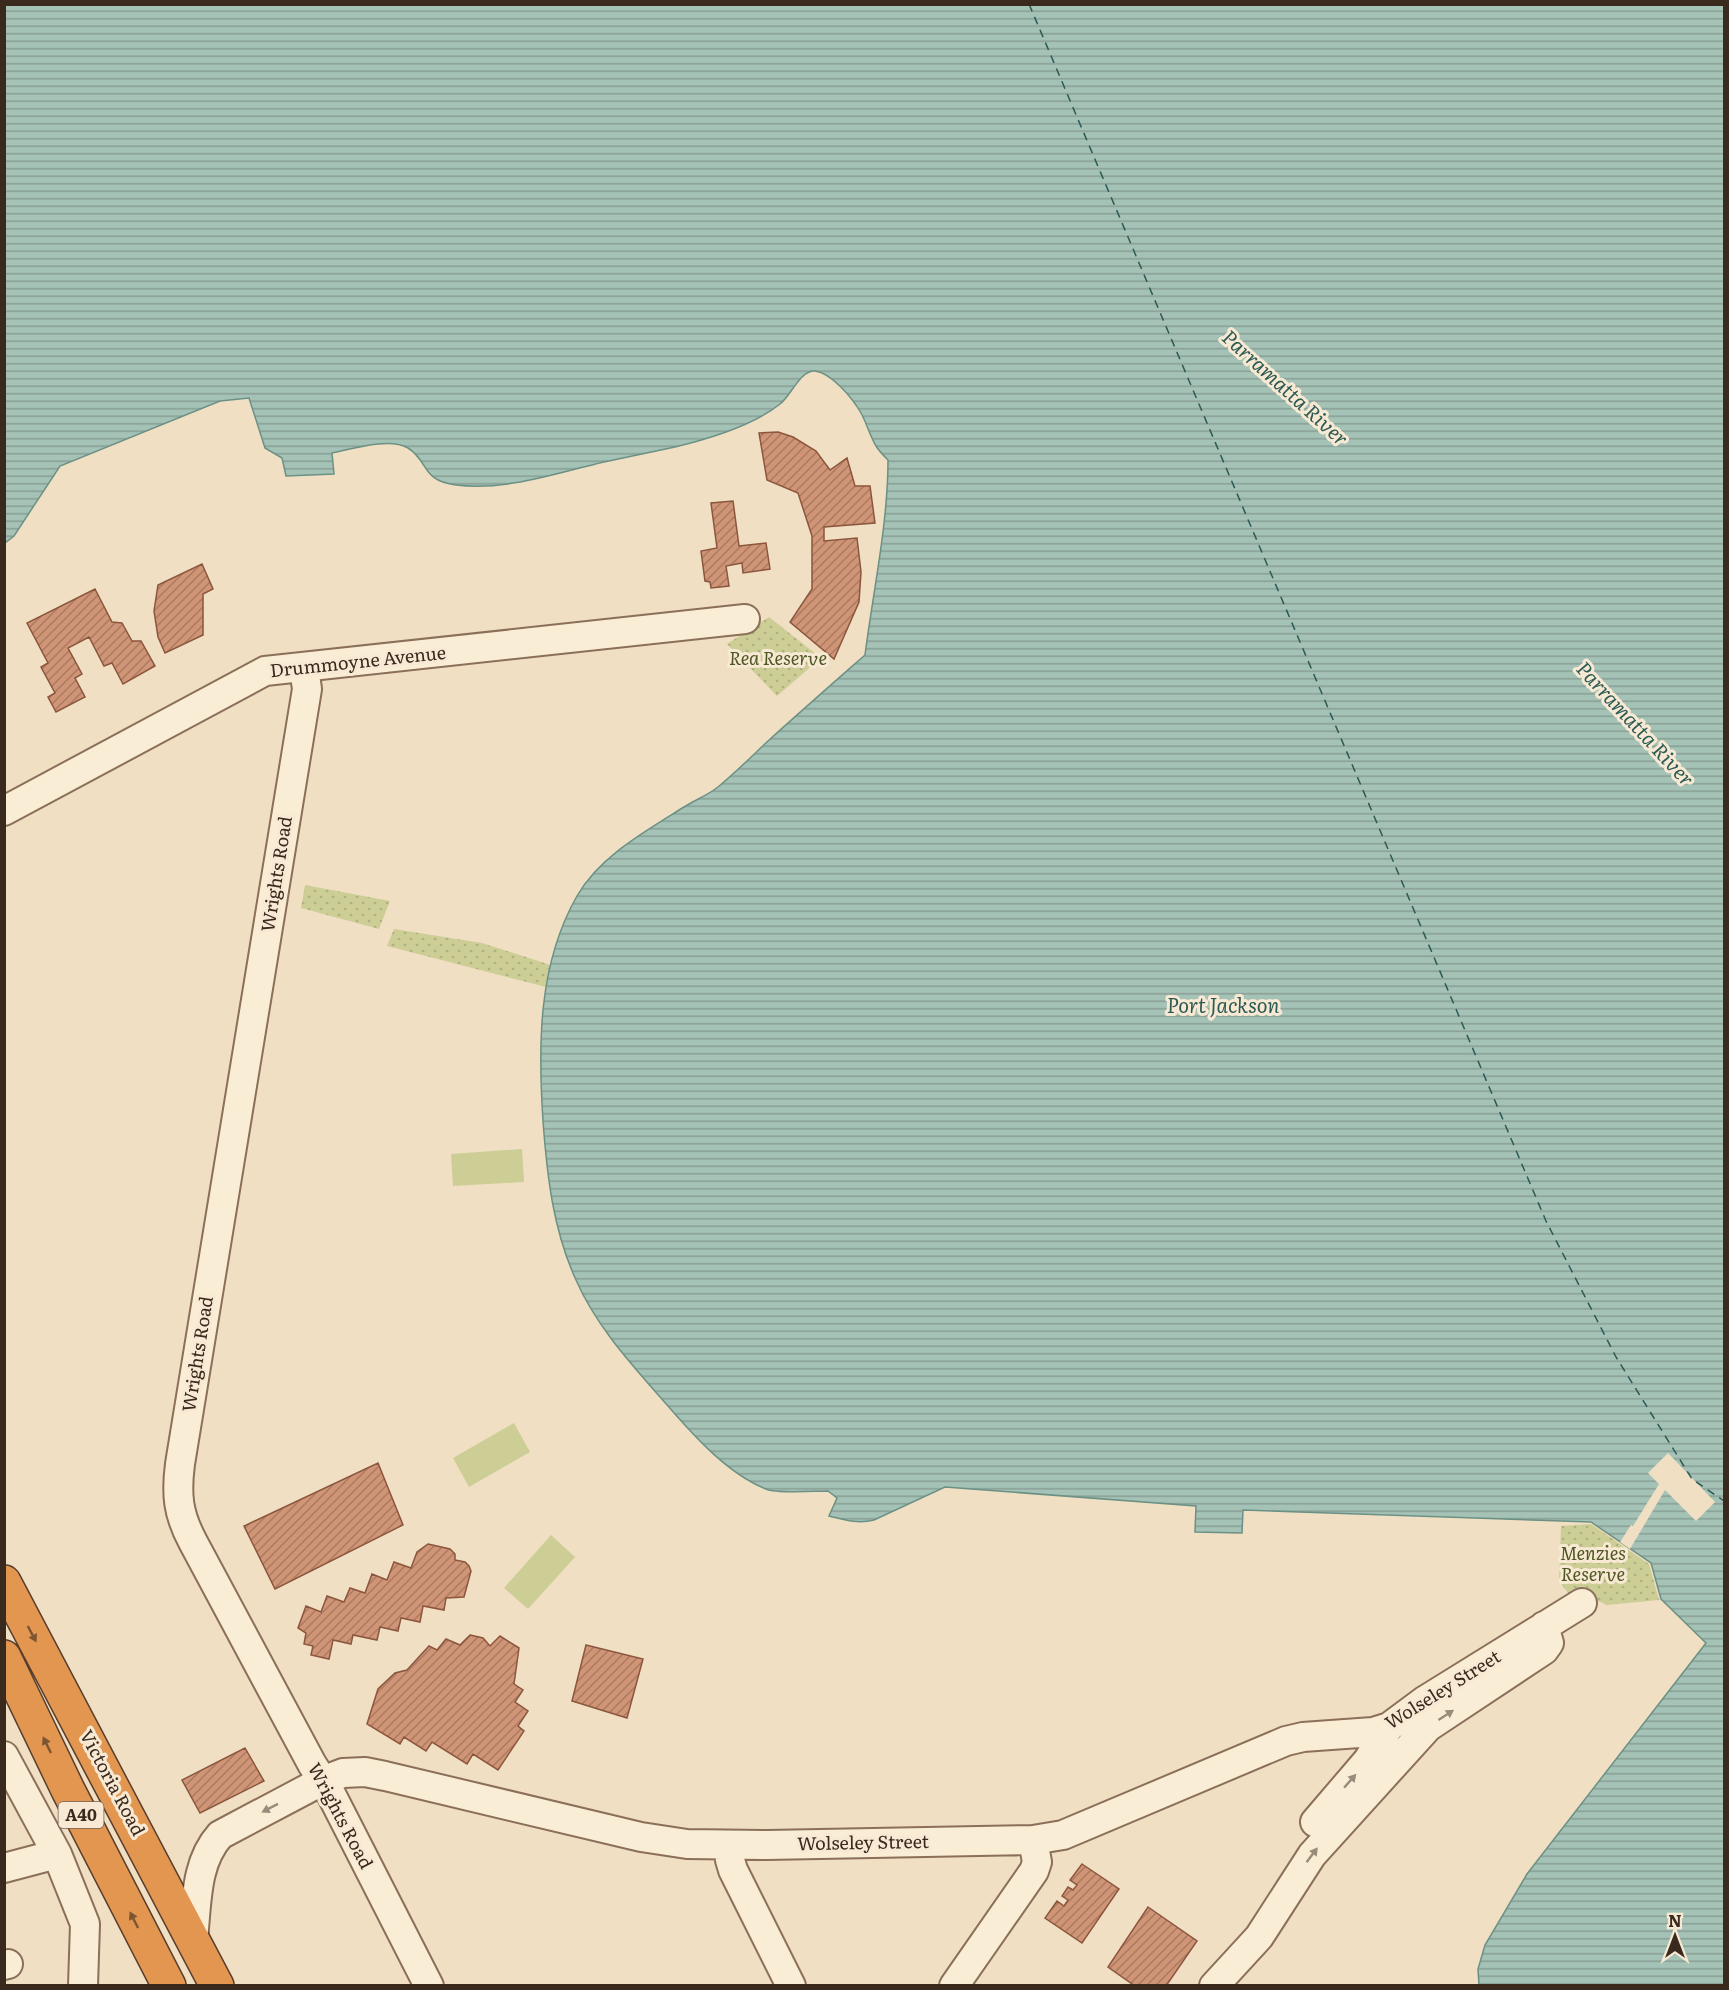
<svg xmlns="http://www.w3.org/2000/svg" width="1729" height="1990" viewBox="0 0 1729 1990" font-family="Literata,serif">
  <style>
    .grass { fill: url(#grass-dots) }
    .garden { fill: #ccce96 }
    .water { fill: url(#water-rules); stroke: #6b9185; stroke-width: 1.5 }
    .pier { fill: #f0dfc3 }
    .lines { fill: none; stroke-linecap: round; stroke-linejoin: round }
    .ferry { stroke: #2c5a54; stroke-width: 1.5; stroke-dasharray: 8 6; stroke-linecap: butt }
    .building { fill: url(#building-hatch); stroke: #8b563d; stroke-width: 1.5 }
    .minor-casing { stroke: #8b6f59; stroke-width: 32 }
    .highway-casing { stroke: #583e2d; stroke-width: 36 }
    .minor { stroke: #faedd6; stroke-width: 28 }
    .highway { stroke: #e29650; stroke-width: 33 }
    .oneway { fill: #7d5531 }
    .oneway2 { fill: #9a8b7a }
    .labels { text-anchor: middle; stroke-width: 6; stroke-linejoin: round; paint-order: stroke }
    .shield { fill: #f7e9d3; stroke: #736354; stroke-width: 1.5 }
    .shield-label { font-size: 16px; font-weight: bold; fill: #3a291d }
    .park-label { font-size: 18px; font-style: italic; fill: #4e5723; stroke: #f7e9d3 }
    .street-label { font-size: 18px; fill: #3a291d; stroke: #f7e9d3 }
    .water-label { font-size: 20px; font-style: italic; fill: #2c5a54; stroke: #f7e9d3 }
  </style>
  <defs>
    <pattern id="grass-dots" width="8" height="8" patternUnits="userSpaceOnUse" patternTransform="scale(1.5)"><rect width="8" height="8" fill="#ccce96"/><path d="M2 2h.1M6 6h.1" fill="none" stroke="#b0b181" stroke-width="1.8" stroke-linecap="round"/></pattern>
    <pattern id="water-rules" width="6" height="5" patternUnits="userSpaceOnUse" patternTransform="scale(1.5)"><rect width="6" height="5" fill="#a5c2b7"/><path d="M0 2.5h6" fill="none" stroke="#879e94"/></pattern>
    <pattern id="building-hatch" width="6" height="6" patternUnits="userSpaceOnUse" patternTransform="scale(1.5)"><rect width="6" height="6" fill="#d09577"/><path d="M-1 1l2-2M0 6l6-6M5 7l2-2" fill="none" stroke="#aa7a61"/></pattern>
  </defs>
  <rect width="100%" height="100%" fill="#f0dfc3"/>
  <!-- grass -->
  <path class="grass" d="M 769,617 L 821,658 L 777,696 L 727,644 Z
    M 305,885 L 390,901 L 379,929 L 301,908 Z
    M 394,929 L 482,943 L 560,968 L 558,990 L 387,946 Z
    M 1591,1524 L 1649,1564 L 1659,1600 L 1607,1605 L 1586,1595 L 1571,1597 L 1559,1581 L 1561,1526 Z"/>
  <!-- garden -->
  <path class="garden" d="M 522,1149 L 524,1182 L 453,1186 L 451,1154 Z
    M 514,1423 L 530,1452 L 469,1487 L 453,1458 Z
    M 551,1535 L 575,1557 L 528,1609 L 504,1588 Z"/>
  <!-- water -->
  <path class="water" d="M 5,5 L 1724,5 L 1724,1985 L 1479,1985 L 1478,1969 L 1485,1945 L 1527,1874 L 1706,1643 L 1661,1599 L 1651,1563 L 1591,1522 L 1243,1510 L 1242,1533 L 1195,1532 L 1196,1506 L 945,1487 L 874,1520 C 858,1524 845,1520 829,1516 L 837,1498 L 828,1491 C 814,1491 777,1494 766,1489 C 728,1474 694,1436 668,1406 C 634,1367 597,1328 576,1280 C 553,1230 547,1175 543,1121 C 538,1045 538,964 577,896 C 600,856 646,831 684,807 C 695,800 708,795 718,787 C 735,773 751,757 768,741 C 800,712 832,684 865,655 C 873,592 888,524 888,460 C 884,456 879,451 876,446 C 870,436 867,424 861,413 C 853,399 832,373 815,371 C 800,370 791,396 780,404 C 754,425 708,439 675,447 C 652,452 628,457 604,462 C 556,473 507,491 456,485 C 421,481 429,461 408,448 C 389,437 352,449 332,453 L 334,474 L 286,476 L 282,458 L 265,448 L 249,398 L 220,401 L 60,466 L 14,536 L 5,543 Z"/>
  <!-- pier -->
  <path class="pier" d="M 1668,1453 L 1715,1502 L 1696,1521 L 1665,1490 L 1630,1549 L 1620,1542 L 1631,1525 L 1633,1526 L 1659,1484 L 1648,1473 Z"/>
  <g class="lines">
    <!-- ferry -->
    <path class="ferry" d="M 1029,4 L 1546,1221 L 1616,1357 L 1692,1479 L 1724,1501"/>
  </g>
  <!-- building -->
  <path class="building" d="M 778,432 L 793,437 L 816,451 L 830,470 L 847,458 L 855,486 L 870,486 L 875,523 L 824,527 L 824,541 L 857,538 L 861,572 L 859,602 L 834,659 L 790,622 L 812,589 L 812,536 L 798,493 L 767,480 L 759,433 Z
    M 733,501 L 739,546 L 766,543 L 770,569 L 743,573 L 742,563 L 726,566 L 729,586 L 711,588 L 710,582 L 705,581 L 701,551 L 717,548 L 711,503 Z
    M 202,564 L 213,589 L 203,594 L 203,635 L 165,653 L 158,637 L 154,611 L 158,585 Z
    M 95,589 L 112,622 L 122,623 L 132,641 L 141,641 L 155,666 L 123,684 L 112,663 L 104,666 L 89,637 L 68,648 L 82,674 L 75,678 L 85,697 L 56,712 L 48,697 L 55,693 L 41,667 L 48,663 L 27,623 Z
    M 378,1463 L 403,1525 L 275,1589 L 244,1526 Z
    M 428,1544 L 450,1549 L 455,1554 L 455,1560 L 465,1562 L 469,1566 L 471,1571 L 464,1597 L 446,1598 L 444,1610 L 423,1606 L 420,1622 L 401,1618 L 398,1631 L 380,1627 L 377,1640 L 353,1635 L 351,1644 L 333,1640 L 329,1659 L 311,1655 L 313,1646 L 304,1644 L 306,1633 L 298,1628 L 306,1606 L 321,1612 L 327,1596 L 344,1602 L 350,1588 L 365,1593 L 372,1574 L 387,1580 L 394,1562 L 411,1568 L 417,1552 Z
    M 470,1635 L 483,1638 L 490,1646 L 500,1636 L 519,1648 L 514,1684 L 523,1690 L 515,1702 L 528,1711 L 518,1726 L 524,1731 L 498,1770 L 473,1754 L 467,1764 L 432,1742 L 426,1751 L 404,1737 L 400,1744 L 367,1724 L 378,1689 L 395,1673 L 407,1670 L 429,1646 L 437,1650 L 446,1639 L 460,1645 Z
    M 586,1645 L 643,1659 L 627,1718 L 572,1701 Z
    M 245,1748 L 264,1781 L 200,1813 L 182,1780 Z
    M 1082,1864 L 1119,1889 L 1082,1943 L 1045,1918 L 1057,1901 L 1064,1906 L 1068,1900 L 1062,1896 L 1068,1887 L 1073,1890 L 1077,1885 L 1070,1880 Z
    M 1148,1907 L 1197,1941 L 1166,1986 L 1135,1986 L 1108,1967 Z"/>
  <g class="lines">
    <!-- minor casing -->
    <g class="minor-casing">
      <path id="minor" d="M 304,668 L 307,689 L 180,1464 C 176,1495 178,1514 193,1542 L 312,1764 L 331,1794 L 429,1986
        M 4,811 L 265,671 L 745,619
        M 4,1756 L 57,1854 L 85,1924 L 83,1986
        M 1315,1822 L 1368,1760 L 1389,1727
        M 728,1845 L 730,1860 L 733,1870 L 791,1986
        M 4,1868 L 57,1854
        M 193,1939 C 197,1903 195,1863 220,1835 L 322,1781 L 343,1773 L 365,1772 L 385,1776 L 641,1837 L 687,1844 L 767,1845 L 1033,1840 L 1063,1835 L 1286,1741 L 1303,1737 L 1373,1732 L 1389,1727 L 1424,1701 L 1582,1603
        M 4,1965 L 8,1964
        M 954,1986 L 1034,1871 L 1037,1862 L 1033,1840
        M 1214,1986 L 1259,1937 L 1312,1855 L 1428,1727 L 1544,1650 L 1549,1643 L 1544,1626"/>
    </g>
    <!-- highway casing -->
    <g class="highway-casing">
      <path id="highway" d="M 4,1582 L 217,1986
        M 4,1657 L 68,1790 L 169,1986"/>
    </g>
    <!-- minor -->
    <use href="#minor" class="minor"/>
    <!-- highway -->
    <use href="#highway" class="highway"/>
  </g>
  <!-- one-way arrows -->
  <defs><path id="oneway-solid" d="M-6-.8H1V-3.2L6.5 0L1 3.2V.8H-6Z" transform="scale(1.5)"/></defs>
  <g class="oneway">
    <use href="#oneway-solid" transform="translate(32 1634) rotate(62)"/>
    <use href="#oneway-solid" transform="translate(47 1745) rotate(-116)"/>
    <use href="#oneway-solid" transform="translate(134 1920) rotate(-117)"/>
  </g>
  <g class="oneway2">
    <use href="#oneway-solid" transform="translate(1446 1715) rotate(-33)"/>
    <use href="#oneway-solid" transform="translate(1350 1781) rotate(-49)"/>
    <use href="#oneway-solid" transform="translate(270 1808) rotate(153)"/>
    <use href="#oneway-solid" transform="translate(1312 1855) rotate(-53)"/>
  </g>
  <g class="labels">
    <!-- shield labels -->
    <rect class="shield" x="58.5" y="1802" width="45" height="26" rx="4.5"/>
    <g class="shield-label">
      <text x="81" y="1821">A40</text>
    </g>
    <!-- park labels -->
    <g class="park-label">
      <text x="778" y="665">Rea Reserve</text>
      <text x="1593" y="1560">Menzies<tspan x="1593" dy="21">Reserve</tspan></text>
    </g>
    <!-- street labels -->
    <g class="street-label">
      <text transform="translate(358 662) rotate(-6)" y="6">Drummoyne Avenue</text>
      <text transform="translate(277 874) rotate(-81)" y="6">Wrights Road</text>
      <text transform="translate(198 1354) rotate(-81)" y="6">Wrights Road</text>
      <text transform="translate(1443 1690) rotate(-32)" y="6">Wolseley Street</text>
      <text transform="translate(112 1783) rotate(62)" y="6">Victoria Road</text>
      <text transform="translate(340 1816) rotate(62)" y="6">Wrights Road</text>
      <text transform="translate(863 1843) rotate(-1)" y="6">Wolseley Street</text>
    </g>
    <!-- water labels -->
    <g class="water-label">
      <text transform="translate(1285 388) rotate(42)" y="7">Parramatta River</text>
      <text transform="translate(1635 724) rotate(47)" y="7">Parramatta River</text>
      <text x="1223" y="1013">Port Jackson</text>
    </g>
  </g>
  <!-- border -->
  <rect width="1729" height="1990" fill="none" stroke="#3a291d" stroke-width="12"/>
  <!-- north arrow -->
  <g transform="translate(1675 1936)" stroke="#f7e9d3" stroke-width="4.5" paint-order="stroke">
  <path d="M0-4.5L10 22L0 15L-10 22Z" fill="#3a291d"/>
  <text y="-9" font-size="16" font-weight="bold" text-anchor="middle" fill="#3a291d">N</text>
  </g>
</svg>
